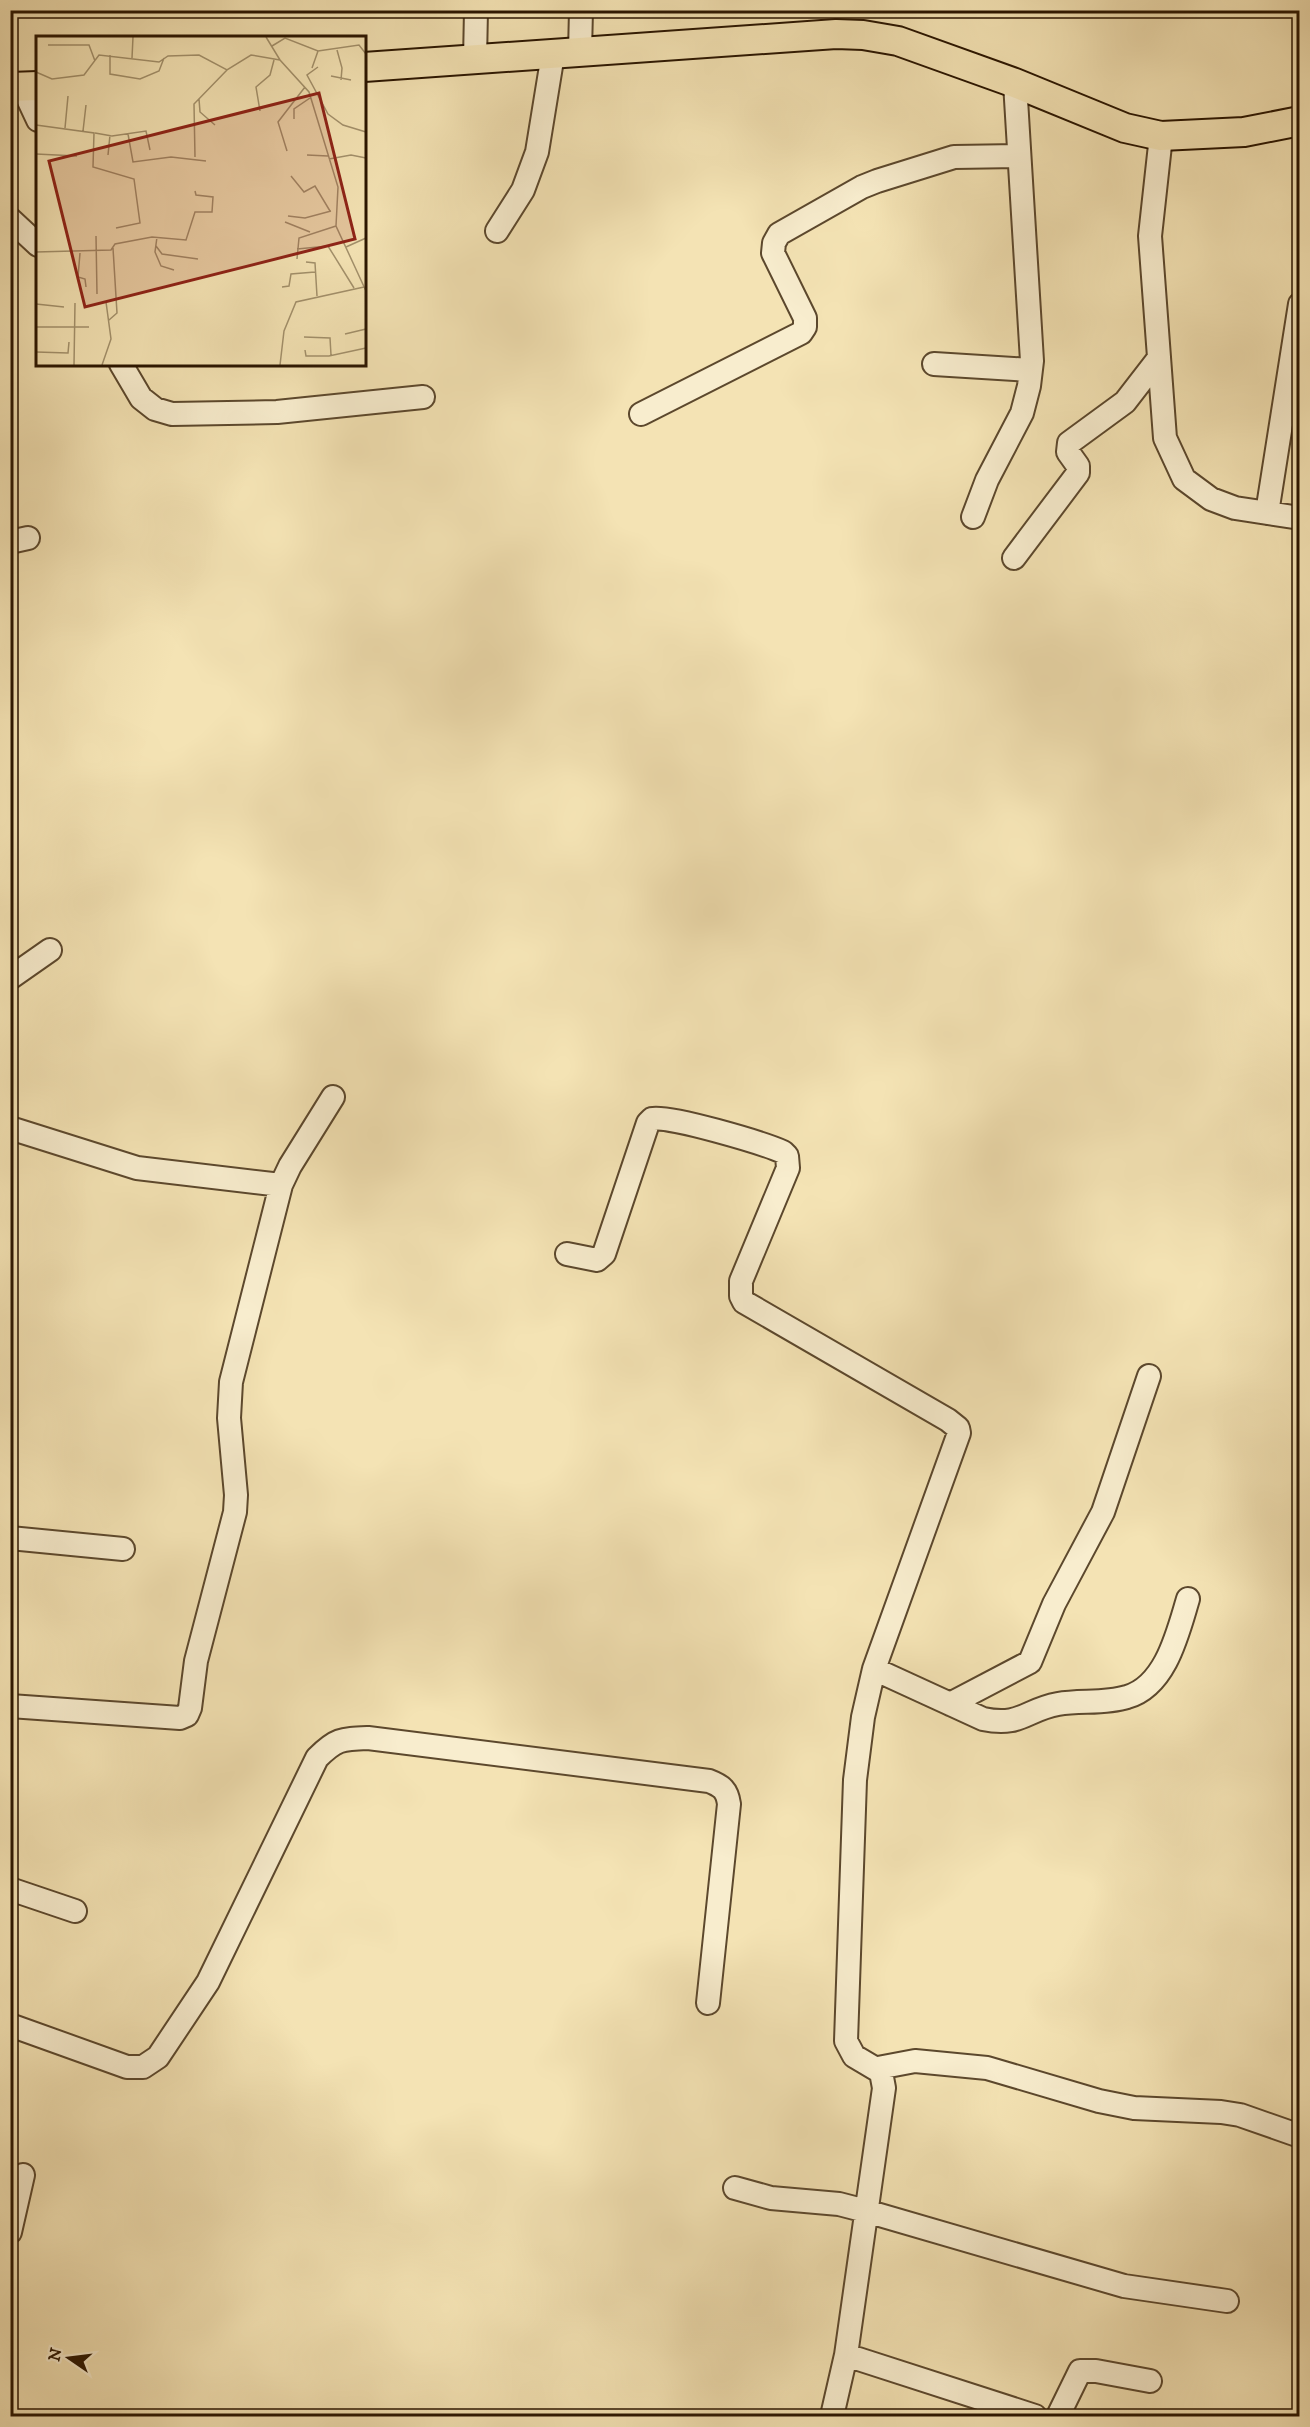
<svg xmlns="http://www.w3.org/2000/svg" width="1310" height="2427" viewBox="0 0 1310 2427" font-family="'IM FELL DW Pica',serif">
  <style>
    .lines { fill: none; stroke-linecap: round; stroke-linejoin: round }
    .minor-casing { stroke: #5c482d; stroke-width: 26 }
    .major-casing { stroke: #2a1500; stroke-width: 32 }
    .minor { stroke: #f8edce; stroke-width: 22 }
    .major { stroke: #f4e3b4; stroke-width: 28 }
    .inset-road { fill: none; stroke: #a3916c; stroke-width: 1.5 }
    .view { fill: #8f2418; fill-opacity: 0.15; stroke: #8f2418; stroke-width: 3 }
    .inset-edge { fill: none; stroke: #2a1500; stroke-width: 3 }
  </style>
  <rect width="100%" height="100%" fill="#f4e3b4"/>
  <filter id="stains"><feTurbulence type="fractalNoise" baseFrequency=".00333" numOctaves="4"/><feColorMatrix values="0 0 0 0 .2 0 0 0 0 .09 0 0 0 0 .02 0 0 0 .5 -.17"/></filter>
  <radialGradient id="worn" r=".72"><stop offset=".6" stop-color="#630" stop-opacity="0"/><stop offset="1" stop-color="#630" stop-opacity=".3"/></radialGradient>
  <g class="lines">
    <!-- minor casing -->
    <g class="minor-casing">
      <path id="minor" d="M 580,52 L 581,10
        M 475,60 L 476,10
        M 22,86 L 38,120
        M 1161,136 L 1150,236 L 1165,438 L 1184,479 L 1211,499 L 1235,508 L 1300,518
        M 10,219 L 38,245
        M 497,231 L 523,190 L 537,152 L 553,54
        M 121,364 L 141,398 L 155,409 L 172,414 L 277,412 L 423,397
        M 934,364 L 1030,370
        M 641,414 L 801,333 L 805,327 L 805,318 L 773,253 L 774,243 L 779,234 L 862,187 L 877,181 L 954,157 L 1019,156
        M 1267,513 L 1300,304
        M 973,517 L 987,480 L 1022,413 L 1029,386 L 1032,361 L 1015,83
        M 10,542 L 28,538
        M 1014,558 L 1078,473 L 1078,466 L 1068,452 L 1069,443 L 1125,402 L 1159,358
        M 10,978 L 50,950
        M 10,1128 L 137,1168 L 281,1185
        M 567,1254 L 597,1260 L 604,1254 L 648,1123 L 652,1119 C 669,1115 763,1143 783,1152 L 787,1156 L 788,1168 L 741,1281 L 741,1296 L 744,1302 L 948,1420 L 958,1428 L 959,1433 L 874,1669 L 863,1717 L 855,1780 L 846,2041 L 854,2056 L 881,2072 L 884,2088 L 846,2355 L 832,2416
        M 10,1538 L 123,1549
        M 874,1669 L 983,1719 C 1021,1727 1025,1710 1058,1704 C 1080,1700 1105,1704 1127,1697 C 1166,1686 1178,1632 1188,1599
        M 950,1704 L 1030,1662 L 1054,1604 L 1103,1512 L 1149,1376
        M 10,1706 L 180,1718 L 187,1715 L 190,1708 L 196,1661 L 235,1512 L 236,1495 L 229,1418 L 231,1382 L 281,1185 L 290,1166 L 333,1097
        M 10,1889 L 75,1911
        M 10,2025 L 127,2067 L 143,2067 L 158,2057 L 208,1982 L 317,1758 C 336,1739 341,1739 368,1738 L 709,1781 C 722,1786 727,1790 729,1804 L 708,2003
        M 878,2068 L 915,2061 L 987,2068 L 1099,2101 L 1134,2108 L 1221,2112 L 1240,2115 L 1300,2136
        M 735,2188 L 771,2198 L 839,2204 L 866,2211 L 1124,2286 L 1227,2301
        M 10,2232 L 23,2175
        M 846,2355 L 1035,2416
        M 1058,2416 L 1080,2371 L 1096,2371 L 1150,2381"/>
    </g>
    <!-- major casing -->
    <g class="major-casing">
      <path id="major" d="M 364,67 L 836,34 L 863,35 L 898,41 L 1015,83 L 1125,128 L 1161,136 L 1244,132 L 1300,121
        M 10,87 L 38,86"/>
    </g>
    <!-- minor -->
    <use href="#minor" class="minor"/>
    <!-- major -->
    <use href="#major" class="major"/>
  </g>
  <!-- overview -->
  <g transform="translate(36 36)">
    <rect width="330" height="330" fill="#f4e3b4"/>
    <path class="inset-road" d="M 230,1 L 244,24 L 273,56 L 302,151 L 300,190 L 330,255M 12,9 L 53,9 L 59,25M 236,10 L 249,2 L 282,15 L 323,9 L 330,18M 301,14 L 306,32 L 305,44M 74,19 L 74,38 L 104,43 L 123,35 L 128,22M 96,22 L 97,1M 282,31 L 271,39 L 292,78 L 307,89 L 330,96M 276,32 L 282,15M 0,36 L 16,43 L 48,39 L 63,19 L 123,26 L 132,20 L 163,19 L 191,34 L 215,19 L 244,24M 295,40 L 315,44M 163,63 L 164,76 L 179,89M 224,75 L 220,51 L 234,39 L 238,24M 258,83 L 258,73 L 274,62M 0,89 L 58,97 L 57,131 L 98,143 L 104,187 L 80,192M 29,92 L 32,60M 47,95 L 50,69M 59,97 L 76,100 L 110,95 L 114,114M 92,98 L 97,126 L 135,121 L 170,125M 251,115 L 242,86 L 269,51M 0,118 L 41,120M 72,119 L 74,99M 271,119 L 292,120M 159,121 L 158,68 L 191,34M 293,123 L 315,119 L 330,122M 255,140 L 268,156 L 279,150 L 294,175M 252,180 L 269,182 L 295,175M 249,186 L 274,196M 60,200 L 61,258M 121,201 L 119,216 L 125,230 L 138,234M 120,210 L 126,218 L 162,223M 310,211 L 330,202M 261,213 L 292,210 L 318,252M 0,216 L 75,214 L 79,208 L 116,201 L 150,204 L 159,176 L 176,176 L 177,161 L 160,159 L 159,155M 44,217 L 42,241 L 49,243 L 50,251M 261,223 L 263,202 L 300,190M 270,226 L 279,227 L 281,260M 246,251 L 253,250 L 255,238 L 279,236M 0,268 L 28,271M 73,284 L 81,277 L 77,212M 0,291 L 53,291M 309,298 L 330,293M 268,301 L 294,302 L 295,319M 269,314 L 270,320 L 293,320 L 330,312M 0,316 L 32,317 L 33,306M 38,329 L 39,267M 66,329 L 75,303 L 70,266M 244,329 L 248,295 L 260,266 L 328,251"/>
    <path class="view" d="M 283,57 L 319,203 L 49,271 L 13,125 Z"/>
    <rect width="330" height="330" class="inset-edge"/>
  </g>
  <!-- margin -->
  <rect width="1310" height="2427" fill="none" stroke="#f4e3b4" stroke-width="36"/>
  <rect x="12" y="12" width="1286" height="2403" fill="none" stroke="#2a1500" stroke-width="3"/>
  <rect x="18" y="18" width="1274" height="2391" fill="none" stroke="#2a1500" stroke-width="1.5"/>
  <!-- north arrow -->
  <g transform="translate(69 2358) rotate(284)" stroke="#f8edce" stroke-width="4.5" paint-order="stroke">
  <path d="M0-4.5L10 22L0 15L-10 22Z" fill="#2a1500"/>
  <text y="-9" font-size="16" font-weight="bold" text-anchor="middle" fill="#2a1500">N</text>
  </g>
  <rect width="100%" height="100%" filter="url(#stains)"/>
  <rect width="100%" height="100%" fill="url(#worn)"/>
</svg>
